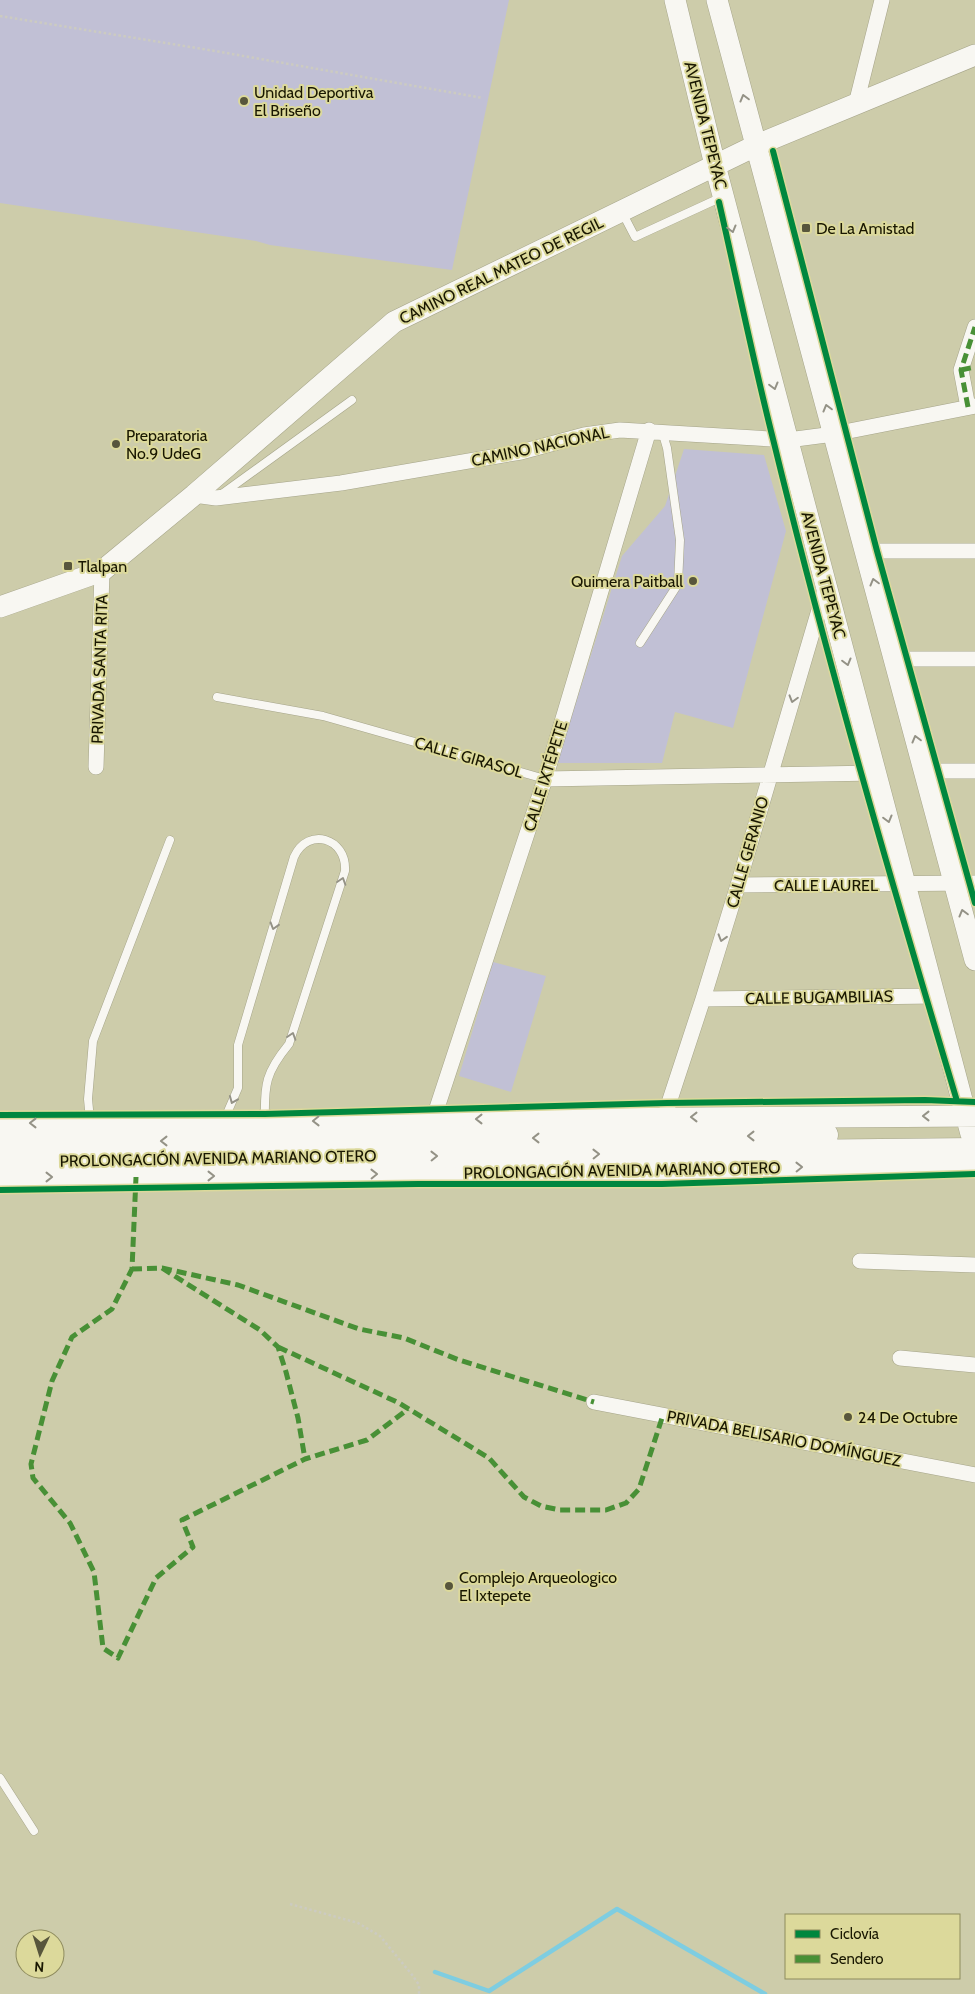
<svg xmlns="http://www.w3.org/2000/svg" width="975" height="1994" viewBox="0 0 975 1994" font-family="Cabin,sans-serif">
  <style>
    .pitch { fill: #c1c0d5 }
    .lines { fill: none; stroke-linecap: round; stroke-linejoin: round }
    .stream { stroke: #7ecde1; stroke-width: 4.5 }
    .lane-casing { stroke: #a5a489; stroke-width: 9 }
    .street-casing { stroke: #a5a489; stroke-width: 16 }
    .secondary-casing { stroke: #a5a489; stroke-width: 22 }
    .primary-casing { stroke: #a5a489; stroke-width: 25 }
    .path { stroke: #cccbc1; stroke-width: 2.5; stroke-dasharray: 2.5 2.5; stroke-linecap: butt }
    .lane { stroke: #f8f7f2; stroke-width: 8 }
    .street { stroke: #f8f7f2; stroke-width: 15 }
    .secondary { stroke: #f8f7f2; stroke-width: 21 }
    .primary { stroke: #f8f7f2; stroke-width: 24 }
    .quiet { stroke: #489036; stroke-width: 5; stroke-dasharray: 10 5; stroke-linecap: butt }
    .cycleway-casing { stroke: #dcd99b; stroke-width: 9 }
    .cycleway { stroke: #00873e; stroke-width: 6 }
    .oneway { stroke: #949286 }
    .poi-dot { fill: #58563c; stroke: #dcd99b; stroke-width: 2 }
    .labels { text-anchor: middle; stroke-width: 4; stroke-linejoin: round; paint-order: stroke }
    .poi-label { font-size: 16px; fill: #191701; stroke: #dcd99b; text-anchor: start }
    .street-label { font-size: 16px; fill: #191701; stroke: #dcd99b }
  </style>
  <rect width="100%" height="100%" fill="#cdccaa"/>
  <!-- pitch -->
  <path class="pitch" d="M 0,0 L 509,0 L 452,270 L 270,245 L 256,241 L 0,203 Z
    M 684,449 L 764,455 L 786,531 L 733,728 L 675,712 L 662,763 L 557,763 L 622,556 L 665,506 Z
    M 493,962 L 546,976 L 511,1092 L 459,1076 Z"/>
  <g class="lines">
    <!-- stream -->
    <path class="stream" d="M 435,1972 L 489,1991 L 617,1909 L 765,1994"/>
    <!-- lane casing -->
    <g class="lane-casing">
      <path id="lane" d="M 622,212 L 635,237 L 722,197
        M 222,494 L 352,400
        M 640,643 L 678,584 L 680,540 L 667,448 L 662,431
        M 217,697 L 323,716 L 545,779
        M 225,1118 L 238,1088 L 238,1045 L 294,857 C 308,826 347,838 345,871 L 289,1044 C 266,1072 264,1084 265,1120
        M 90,1120 L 88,1099 L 93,1041 L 170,840
        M 0,1778 L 34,1831"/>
    </g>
    <!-- street casing -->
    <g class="street-casing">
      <path id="street" d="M 856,104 L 882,0
        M 968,407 L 961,370 L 975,327
        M 194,495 L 216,498 L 341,483 L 521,452 L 584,435 L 620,430 L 788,440 L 834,434 L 975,406
        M 866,551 L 975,551
        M 895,659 L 975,659
        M 96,767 L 102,571
        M 925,771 L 975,771
        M 545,779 L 876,773
        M 738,885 L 975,883
        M 703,999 L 935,996
        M 664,1118 L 703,999 L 738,885 L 826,586
        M 433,1120 L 545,779 L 649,430
        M 860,1261 L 975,1265
        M 900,1358 L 975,1365
        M 594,1402 L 975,1475"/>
    </g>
    <!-- secondary casing -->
    <g class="secondary-casing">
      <path id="secondary" d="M 675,0 L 715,165 L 971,1134
        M 717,0 L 975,960
        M 0,607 L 102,571 L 194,495 L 394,322 L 757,145 L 975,55
        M 0,1123 L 975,1116
        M 0,1178 L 266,1176 L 975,1164"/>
    </g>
    <!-- primary casing -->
    <g class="primary-casing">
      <path id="primary" d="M 265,1121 L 302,1135
        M 0,1142 L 826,1135
        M 0,1160 L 975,1150"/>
    </g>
    <!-- path -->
    <path class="path" d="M 0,16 L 215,51 L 483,98
      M 290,1904 L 358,1923 L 380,1936 L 413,1976 L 419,1985 L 419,1994"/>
    <!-- lane -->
    <use href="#lane" class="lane"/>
    <!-- street -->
    <use href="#street" class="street"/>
    <!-- secondary -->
    <use href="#secondary" class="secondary"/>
    <!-- primary -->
    <use href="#primary" class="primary"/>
    <!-- quiet -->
    <path class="quiet" d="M 961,370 L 975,367
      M 968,407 L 961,370 L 975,327
      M 136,1177 L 132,1269 L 112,1309 L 72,1337 L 52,1381 L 31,1464 L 33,1478 L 70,1523 L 94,1572 L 103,1648 L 118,1658 L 156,1578 L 193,1547 L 182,1520 L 305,1459 L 367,1440 L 408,1409
      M 162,1268 L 238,1285 L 359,1329 L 404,1338 L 459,1360 L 594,1402
      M 132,1269 L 162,1268 L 260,1330 L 278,1347 L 286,1372 L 298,1418 L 305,1459
      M 278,1347 L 399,1403 L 489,1458 L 524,1497 L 541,1506 L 560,1510 L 606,1510 L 626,1503 L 639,1489 L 663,1415"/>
    <!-- cycleway casing -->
    <g class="cycleway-casing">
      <path id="cycleway" d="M 773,151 L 877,551 L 975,903
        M 719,202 C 737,281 753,360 773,439 C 827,661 891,881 957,1101
        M 0,1115 L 265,1114 L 667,1103 L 925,1100 L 975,1102
        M 0,1190 L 418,1184 L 662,1184 L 975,1174"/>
    </g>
    <!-- cycleway -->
    <use href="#cycleway" class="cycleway"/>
  </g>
  <!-- one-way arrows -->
  <defs><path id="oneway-chevron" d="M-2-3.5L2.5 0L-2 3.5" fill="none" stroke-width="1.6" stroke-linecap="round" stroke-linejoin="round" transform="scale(1.25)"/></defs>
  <g class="oneway">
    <use href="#oneway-chevron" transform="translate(744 98) rotate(-105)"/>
    <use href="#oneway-chevron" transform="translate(732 229) rotate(75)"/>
    <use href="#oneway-chevron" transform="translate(774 386) rotate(75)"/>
    <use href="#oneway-chevron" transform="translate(827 408) rotate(-105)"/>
    <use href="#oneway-chevron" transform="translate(874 582) rotate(-105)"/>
    <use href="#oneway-chevron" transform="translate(847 662) rotate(75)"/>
    <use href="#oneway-chevron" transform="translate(793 699) rotate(106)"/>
    <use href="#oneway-chevron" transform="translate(916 739) rotate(-105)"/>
    <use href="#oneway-chevron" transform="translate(888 819) rotate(75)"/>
    <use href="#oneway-chevron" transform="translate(342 881) rotate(-72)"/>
    <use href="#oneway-chevron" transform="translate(963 913) rotate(-105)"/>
    <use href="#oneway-chevron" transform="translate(274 926) rotate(107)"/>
    <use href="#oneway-chevron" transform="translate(722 938) rotate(107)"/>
    <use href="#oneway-chevron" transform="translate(292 1036) rotate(-72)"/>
    <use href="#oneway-chevron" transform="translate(233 1100) rotate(112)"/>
    <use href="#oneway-chevron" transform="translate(926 1116) rotate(180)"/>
    <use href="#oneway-chevron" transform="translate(694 1117) rotate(180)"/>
    <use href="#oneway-chevron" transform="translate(479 1119) rotate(180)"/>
    <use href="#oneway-chevron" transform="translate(316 1121) rotate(179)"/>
    <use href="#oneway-chevron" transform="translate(33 1123) rotate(180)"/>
    <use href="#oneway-chevron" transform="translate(751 1136) rotate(180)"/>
    <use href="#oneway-chevron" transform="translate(536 1138) rotate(180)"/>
    <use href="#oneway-chevron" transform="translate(164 1141) rotate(180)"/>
    <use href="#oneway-chevron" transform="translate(596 1154) rotate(-1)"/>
    <use href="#oneway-chevron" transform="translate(434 1156) rotate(-1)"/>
    <use href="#oneway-chevron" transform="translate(799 1167) rotate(-1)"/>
    <use href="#oneway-chevron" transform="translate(374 1174) rotate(-1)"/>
    <use href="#oneway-chevron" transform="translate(211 1176)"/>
    <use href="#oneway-chevron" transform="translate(49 1177)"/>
  </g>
  <!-- markers -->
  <g class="poi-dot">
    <circle cx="244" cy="101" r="5"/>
    <rect x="801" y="223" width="10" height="10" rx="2.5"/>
    <circle cx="116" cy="444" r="5"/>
    <rect x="63" y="561" width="10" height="10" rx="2.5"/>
    <circle cx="693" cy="581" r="5"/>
    <circle cx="848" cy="1417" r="5"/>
    <circle cx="449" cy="1586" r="5"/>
  </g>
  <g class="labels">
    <!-- poi labels -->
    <g class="poi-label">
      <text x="254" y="98">Unidad Deportiva<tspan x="254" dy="18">El Briseño</tspan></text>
      <text x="816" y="234">De La Amistad</text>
      <text x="126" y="441">Preparatoria<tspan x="126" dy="18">No.9 UdeG</tspan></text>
      <text x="78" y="572">Tlalpan</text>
      <text x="683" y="587" text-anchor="end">Quimera Paitball</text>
      <text x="858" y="1423">24 De Octubre</text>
      <text x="459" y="1583">Complejo Arqueologico<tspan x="459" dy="18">El Ixtepete</tspan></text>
    </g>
    <!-- street labels -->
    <g class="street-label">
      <text transform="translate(706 125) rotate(76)" y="6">AVENIDA TEPEYAC</text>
      <text transform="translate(501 270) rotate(-26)" y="6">CAMINO REAL MATEO DE REGIL</text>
      <text transform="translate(540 446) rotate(-12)" y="6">CAMINO NACIONAL</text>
      <text transform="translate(824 575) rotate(75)" y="6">AVENIDA TEPEYAC</text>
      <text transform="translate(99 669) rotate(-88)" y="6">PRIVADA SANTA RITA</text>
      <text transform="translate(469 757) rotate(16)" y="6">CALLE GIRASOL</text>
      <text transform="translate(545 776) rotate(-73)" y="6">CALLE IXTÉPETE</text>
      <text transform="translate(747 852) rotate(-74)" y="6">CALLE GERANIO</text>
      <text x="826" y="891">CALLE LAUREL</text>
      <text transform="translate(819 997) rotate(-1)" y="6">CALLE BUGAMBILIAS</text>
      <text transform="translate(218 1158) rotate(-1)" y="6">PROLONGACIÓN AVENIDA MARIANO OTERO</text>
      <text transform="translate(622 1170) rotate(-1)" y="6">PROLONGACIÓN AVENIDA MARIANO OTERO</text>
      <text transform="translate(784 1438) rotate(11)" y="6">PRIVADA BELISARIO DOMÍNGUEZ</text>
    </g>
  </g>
  <!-- legend -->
  <rect x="785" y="1914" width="175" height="65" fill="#dcd99b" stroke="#8e8b5d"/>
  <rect x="795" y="1930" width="25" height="8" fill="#00873e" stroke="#8e8b5d"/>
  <text x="830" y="1939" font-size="15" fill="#191701">Ciclovía</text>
  <rect x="795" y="1955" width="25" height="8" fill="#489036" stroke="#8e8b5d"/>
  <text x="830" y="1964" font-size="15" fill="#191701">Sendero</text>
  <!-- north arrow -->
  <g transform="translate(40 1954) rotate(184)"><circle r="24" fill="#dcd99b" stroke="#8e8b5d"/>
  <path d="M0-4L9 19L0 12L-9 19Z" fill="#58563c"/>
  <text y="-8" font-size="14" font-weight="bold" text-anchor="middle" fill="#191701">N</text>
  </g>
</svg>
